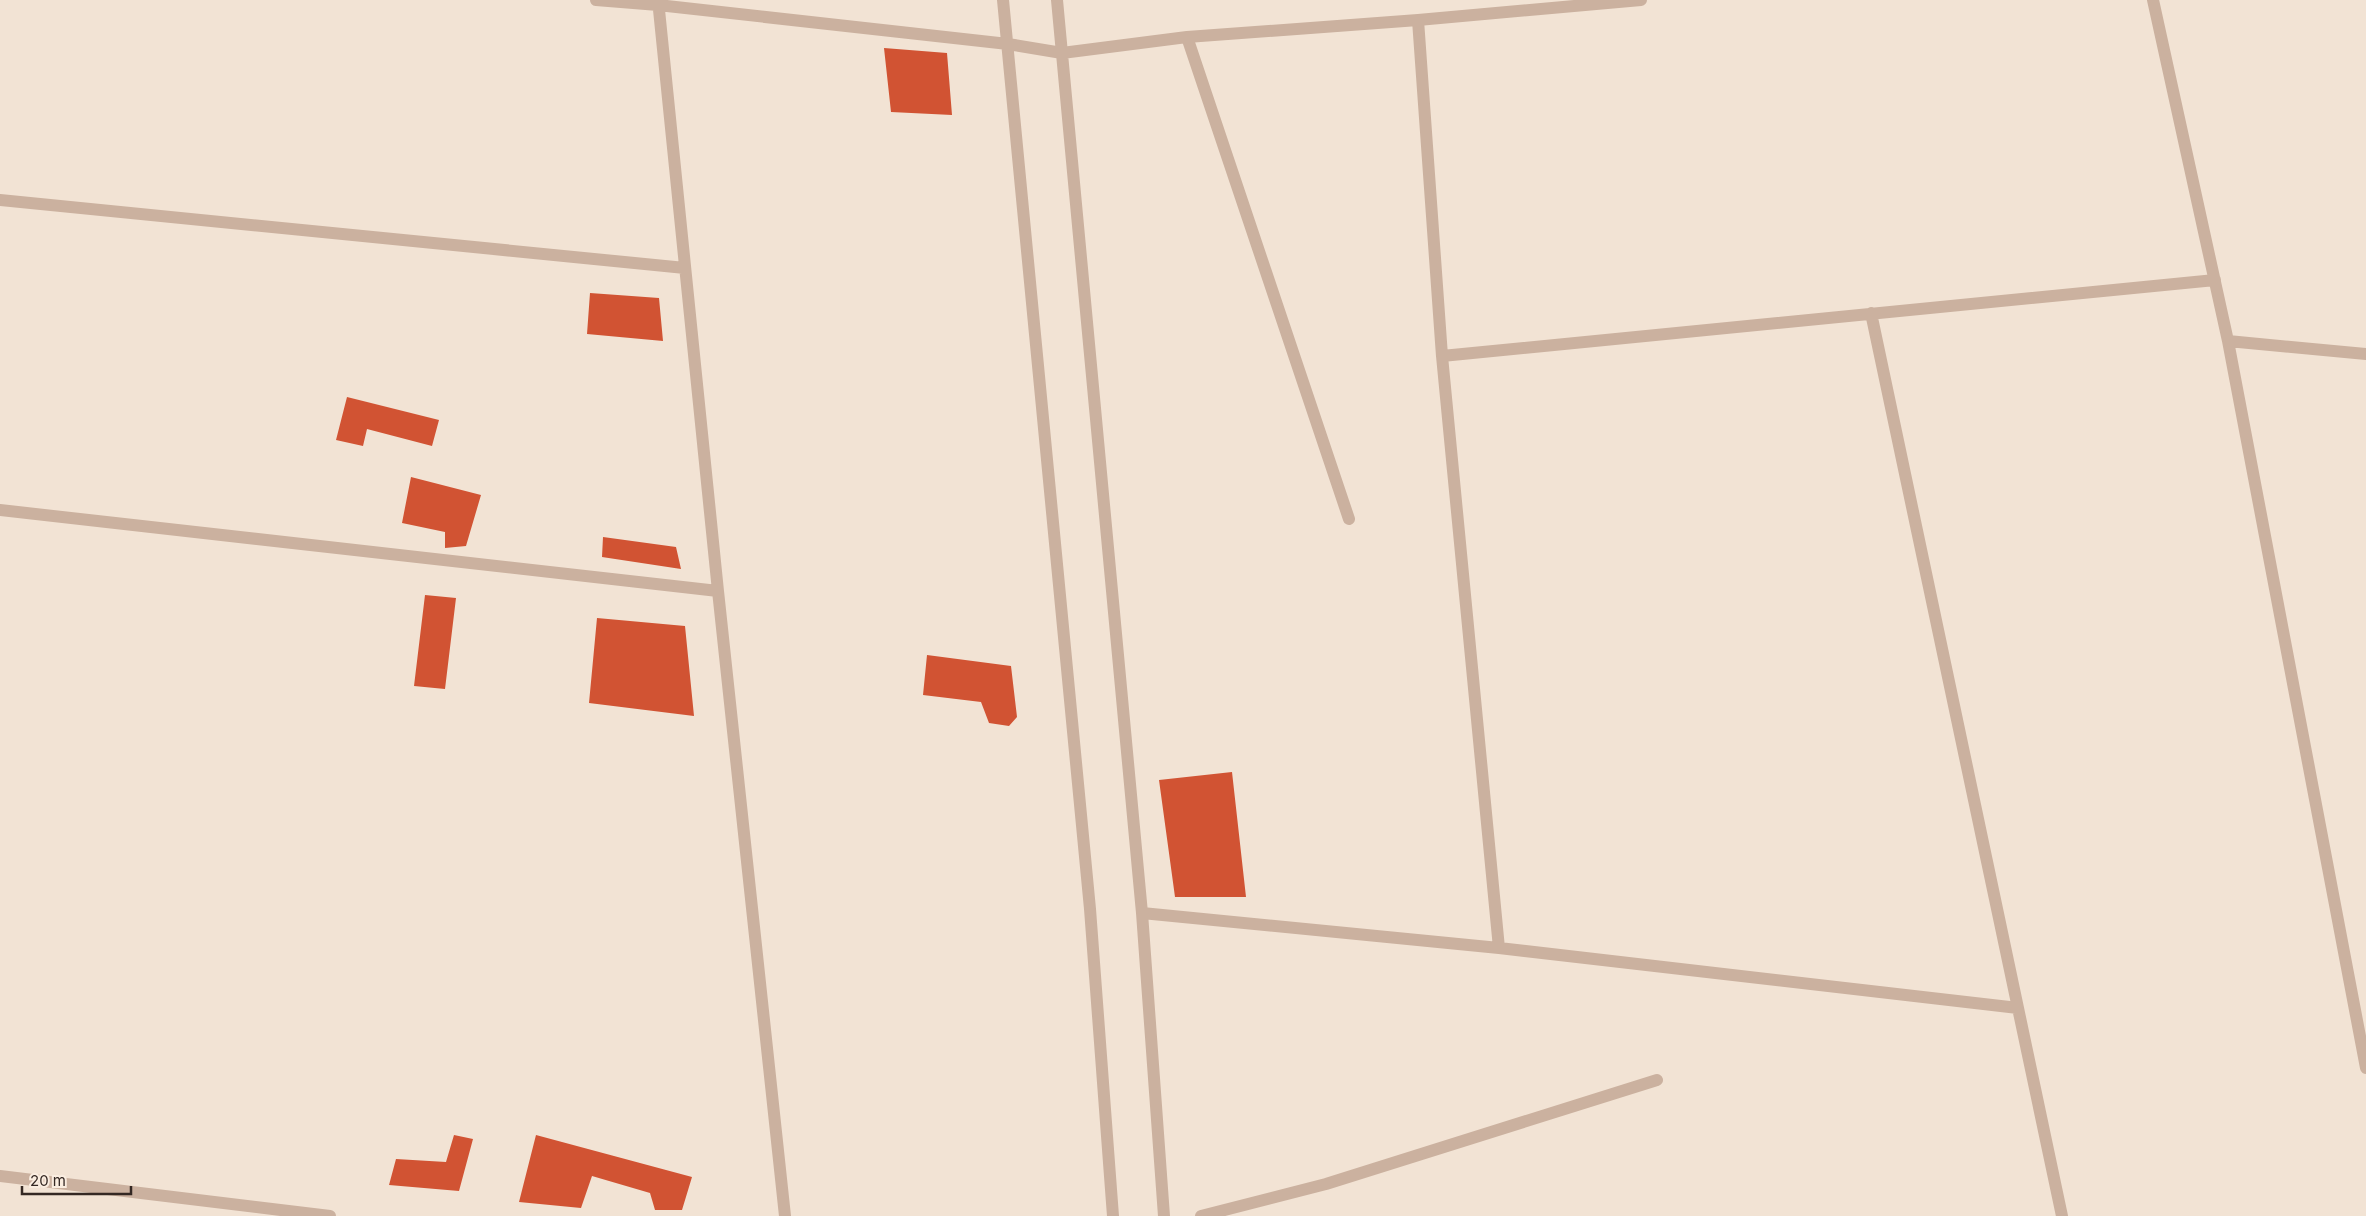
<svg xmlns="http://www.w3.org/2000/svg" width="2366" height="1216" viewBox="0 0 2366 1216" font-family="Inter,sans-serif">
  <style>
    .building { fill: #d15333 }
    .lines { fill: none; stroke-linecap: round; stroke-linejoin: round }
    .minor { stroke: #cbb19f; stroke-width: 12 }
  </style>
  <rect width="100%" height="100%" fill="#f2e3d4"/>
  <!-- building -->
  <path class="building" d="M 884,48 L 947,53 L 952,115 L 891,112 Z
    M 590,293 L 659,298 L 663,341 L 587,334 Z
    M 347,397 L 439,420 L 432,446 L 367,429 L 363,446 L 336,440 Z
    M 411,477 L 481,495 L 466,546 L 445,548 L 445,532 L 402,523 Z
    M 603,537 L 676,547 L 681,569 L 602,557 Z
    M 425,595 L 456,598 L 445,689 L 414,686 Z
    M 597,618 L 685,626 L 694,716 L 589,703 Z
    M 927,655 L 1011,666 L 1017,717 L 1009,726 L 989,723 L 981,702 L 923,695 Z
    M 1232,772 L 1246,897 L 1175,897 L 1159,780 Z
    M 454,1135 L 473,1139 L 459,1191 L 389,1185 L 396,1159 L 446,1162 Z
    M 536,1135 L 692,1177 L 682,1210 L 655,1210 L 650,1193 L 592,1176 L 581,1208 L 519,1202 Z"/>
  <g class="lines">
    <!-- minor -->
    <path class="minor" d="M 596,0 L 658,5 L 1008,44 L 1062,53 L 1187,37 L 1418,20 L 1641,0
      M 658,0 L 718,591 L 785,1216
      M 1003,0 L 1090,909 L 1113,1216
      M 1057,0 L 1142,913 L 1164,1216
      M 2153,0 L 2228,341 L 2366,1068
      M 1418,20 L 1442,356 L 1499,948
      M 1187,37 L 1349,519
      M 0,200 L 685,268
      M 1871,313 L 2062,1216
      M 2228,341 L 2366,354
      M 1442,356 L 2215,280
      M 0,510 L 718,591
      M 1142,913 L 1499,948 L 2018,1008
      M 0,1176 L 330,1216
      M 1201,1216 L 1326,1184 L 1657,1080"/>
  </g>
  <!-- scale -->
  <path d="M22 1186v8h109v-8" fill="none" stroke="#342823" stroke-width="2.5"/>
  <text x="30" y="1186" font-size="15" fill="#342823" stroke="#faede0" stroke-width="4" paint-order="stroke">20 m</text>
</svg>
